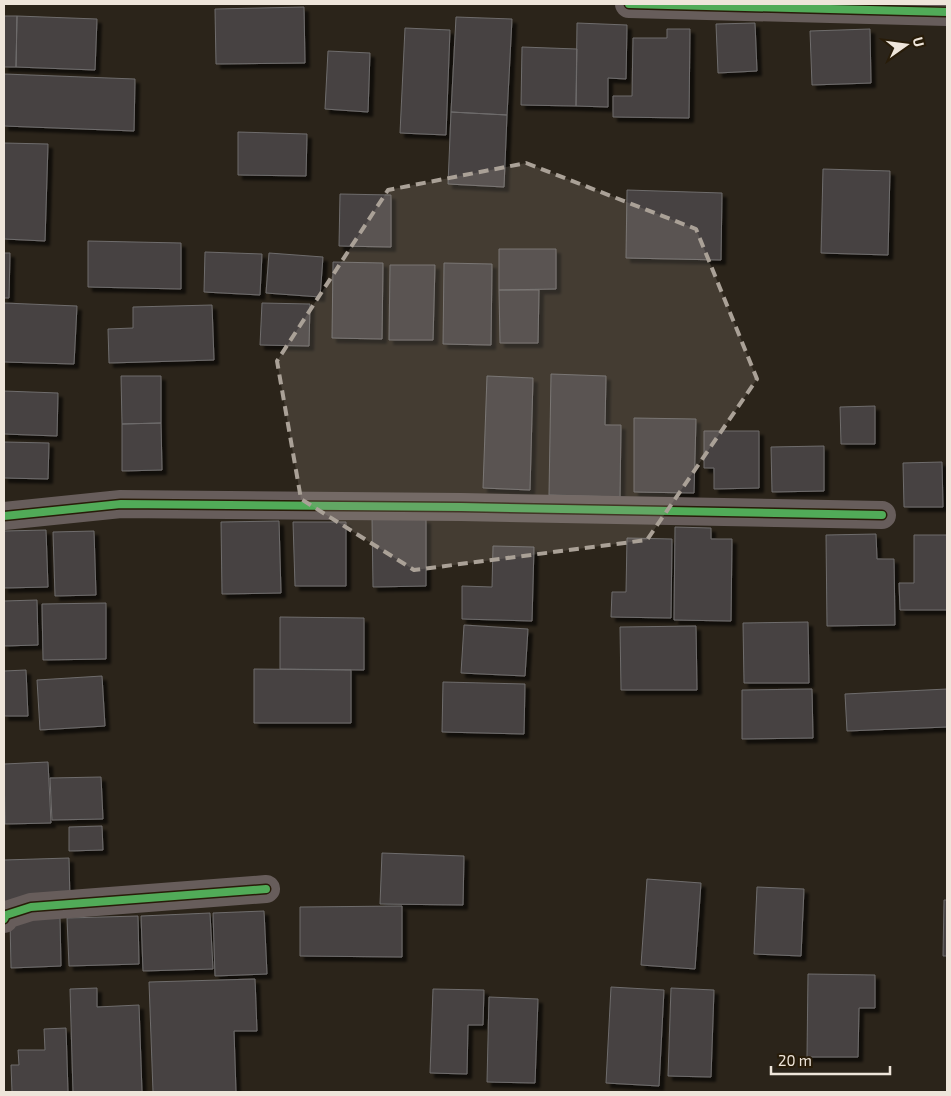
<svg xmlns="http://www.w3.org/2000/svg" width="951" height="1096" viewBox="0 0 951 1096" font-family="'Exo 2',sans-serif">
  <style>
    .building { fill: #464343; stroke: #6f6c6c; filter: url(#shadow) }
    .lines { fill: none; stroke-linecap: round; stroke-linejoin: round }
    .minor { stroke: #675d5b; stroke-width: 28 }
    .cycleway-casing { stroke: #281c09; stroke-width: 11 }
    .cycleway { stroke: #51ab58; stroke-width: 8 }
    .marked { fill: #aaa197; fill-opacity: 0.2; stroke: #aaa197; stroke-width: 4; stroke-dasharray: 10 6; stroke-linejoin: round }
  </style>
  <defs>
    <filter id="shadow"><feDropShadow dx="4.5" dy="4.5" stdDeviation="1" flood-color="#0009"/></filter>
  </defs>
  <rect width="100%" height="100%" fill="#2b241a"/>
  <!-- building -->
  <path class="building" d="M 304,7 L 305,63 L 216,64 L 215,9 Z
    M 4,16 L 17,16 L 16,67 L 4,67 Z
    M 17,16 L 97,19 L 95,70 L 16,67 Z
    M 456,17 L 512,19 L 507,115 L 451,112 Z
    M 577,23 L 627,25 L 626,79 L 608,78 L 608,107 L 576,106 Z
    M 755,23 L 757,71 L 718,73 L 716,24 Z
    M 405,28 L 450,30 L 446,135 L 400,133 Z
    M 667,29 L 690,29 L 689,118 L 613,117 L 613,96 L 632,96 L 633,38 L 667,38 Z
    M 870,29 L 871,83 L 812,85 L 810,31 Z
    M 522,47 L 577,49 L 576,106 L 521,105 Z
    M 328,51 L 370,53 L 368,112 L 325,109 Z
    M 4,74 L 135,79 L 134,131 L 4,126 Z
    M 451,112 L 507,115 L 504,187 L 448,184 Z
    M 238,132 L 307,134 L 306,176 L 238,175 Z
    M 4,143 L 48,144 L 45,241 L 4,239 Z
    M 823,169 L 890,171 L 888,255 L 821,253 Z
    M 627,190 L 722,193 L 721,260 L 626,258 Z
    M 340,194 L 391,195 L 391,247 L 339,246 Z
    M 88,241 L 181,243 L 181,289 L 88,287 Z
    M 499,249 L 556,249 L 556,289 L 499,290 Z
    M 205,252 L 262,254 L 260,295 L 204,292 Z
    M 4,253 L 10,253 L 9,298 L 4,298 Z
    M 269,253 L 323,257 L 320,297 L 266,293 Z
    M 333,262 L 383,263 L 382,339 L 332,338 Z
    M 444,263 L 492,264 L 491,345 L 443,344 Z
    M 390,265 L 435,265 L 433,340 L 389,340 Z
    M 499,290 L 539,290 L 538,343 L 500,343 Z
    M 4,303 L 77,306 L 74,364 L 4,362 Z
    M 262,303 L 310,304 L 309,346 L 260,345 Z
    M 212,305 L 214,360 L 109,363 L 108,329 L 133,328 L 133,307 Z
    M 551,374 L 606,376 L 605,425 L 621,425 L 620,497 L 549,495 Z
    M 121,376 L 161,376 L 161,423 L 122,424 Z
    M 487,376 L 533,378 L 530,490 L 483,488 Z
    M 4,391 L 58,393 L 57,436 L 4,434 Z
    M 875,406 L 875,444 L 841,444 L 840,407 Z
    M 634,418 L 696,419 L 694,493 L 634,492 Z
    M 161,423 L 162,470 L 122,471 L 122,424 Z
    M 704,431 L 759,431 L 759,488 L 714,489 L 714,468 L 704,468 Z
    M 4,442 L 49,443 L 48,479 L 4,478 Z
    M 824,446 L 824,491 L 772,492 L 771,447 Z
    M 942,462 L 943,507 L 904,507 L 903,463 Z
    M 372,519 L 426,519 L 426,586 L 373,587 Z
    M 279,521 L 281,593 L 222,594 L 221,522 Z
    M 293,522 L 346,522 L 346,586 L 295,586 Z
    M 675,527 L 711,528 L 711,539 L 732,539 L 731,621 L 674,620 Z
    M 46,530 L 48,587 L 4,588 L 4,531 Z
    M 94,531 L 96,595 L 55,596 L 53,532 Z
    M 876,534 L 877,559 L 894,559 L 895,625 L 827,626 L 826,535 Z
    M 914,535 L 947,535 L 947,610 L 900,610 L 899,583 L 914,583 Z
    M 627,538 L 672,539 L 671,618 L 611,617 L 612,592 L 626,592 Z
    M 493,546 L 534,547 L 532,621 L 462,619 L 462,586 L 492,587 Z
    M 37,600 L 38,645 L 4,646 L 4,601 Z
    M 106,603 L 106,659 L 43,660 L 42,604 Z
    M 280,617 L 364,618 L 364,670 L 280,669 Z
    M 808,622 L 809,683 L 744,683 L 743,623 Z
    M 464,625 L 528,629 L 525,676 L 461,673 Z
    M 696,626 L 697,690 L 621,690 L 620,627 Z
    M 254,669 L 351,670 L 351,723 L 254,723 Z
    M 26,670 L 28,716 L 4,716 L 4,671 Z
    M 102,676 L 105,726 L 40,730 L 37,680 Z
    M 443,682 L 525,684 L 524,734 L 442,732 Z
    M 812,689 L 813,738 L 742,739 L 742,690 Z
    M 947,689 L 947,727 L 847,731 L 845,694 Z
    M 48,762 L 51,823 L 5,824 L 4,764 Z
    M 101,777 L 103,819 L 52,820 L 50,778 Z
    M 102,826 L 103,850 L 69,851 L 69,827 Z
    M 382,853 L 464,856 L 463,905 L 380,904 Z
    M 69,858 L 70,902 L 4,904 L 4,860 Z
    M 647,879 L 701,883 L 695,969 L 641,965 Z
    M 757,887 L 804,889 L 801,956 L 754,954 Z
    M 944,900 L 947,900 L 947,956 L 943,956 Z
    M 402,906 L 402,957 L 300,956 L 300,907 Z
    M 264,911 L 267,974 L 215,976 L 213,913 Z
    M 210,913 L 213,969 L 143,971 L 141,916 Z
    M 138,916 L 139,964 L 69,966 L 67,918 Z
    M 60,918 L 61,966 L 11,968 L 10,920 Z
    M 808,974 L 875,975 L 875,1008 L 859,1008 L 858,1057 L 807,1057 Z
    M 255,979 L 257,1031 L 234,1031 L 236,1092 L 153,1092 L 149,982 Z
    M 611,987 L 664,990 L 659,1086 L 606,1083 Z
    M 97,988 L 97,1007 L 139,1005 L 142,1092 L 73,1092 L 70,989 Z
    M 671,988 L 714,990 L 711,1077 L 668,1076 Z
    M 433,989 L 484,990 L 483,1025 L 468,1025 L 467,1074 L 430,1073 Z
    M 489,997 L 538,999 L 535,1083 L 487,1082 Z
    M 66,1028 L 68,1092 L 12,1092 L 11,1065 L 19,1065 L 18,1050 L 45,1050 L 44,1029 Z"/>
  <g class="lines">
    <!-- minor -->
    <path class="minor" d="M 629,4 L 947,12
      M 4,516 L 121,504 L 461,507 L 882,515
      M 4,919 L 6,915 L 31,907 L 266,889"/>
    <!-- cycleway casing -->
    <g class="cycleway-casing">
      <path id="cycleway" d="M 629,4 L 947,12
        M 4,516 L 121,504 L 461,507 L 882,515
        M 4,919 L 6,915 L 31,907 L 266,889"/>
    </g>
    <!-- cycleway -->
    <use href="#cycleway" class="cycleway"/>
  </g>
  <!-- marked area -->
  <path class="marked" d="M 526,163 L 696,229 L 757,379 L 647,540 L 414,570 L 301,499 L 277,361 L 388,190 Z"/>
  <!-- border -->
  <rect width="951" height="1096" fill="none" stroke="#eee5da" stroke-width="10"/>
  <!-- north arrow -->
  <g transform="translate(906 45) rotate(76)" stroke="#281c09" stroke-width="4" paint-order="stroke">
  <path d="M0-4L9 19L0 12L-9 19Z" fill="#eee5da"/>
  <text y="-8" font-size="14" font-weight="bold" text-anchor="middle" fill="#eee5da">U</text>
  </g>
  <!-- scale -->
  <path d="M771 1066v8h119v-8" fill="none" stroke="#eee5da" stroke-width="2.5"/>
  <text x="778" y="1066" font-size="15" fill="#eee5da" stroke="#281c09" stroke-width="4" paint-order="stroke">20 m</text>
</svg>
